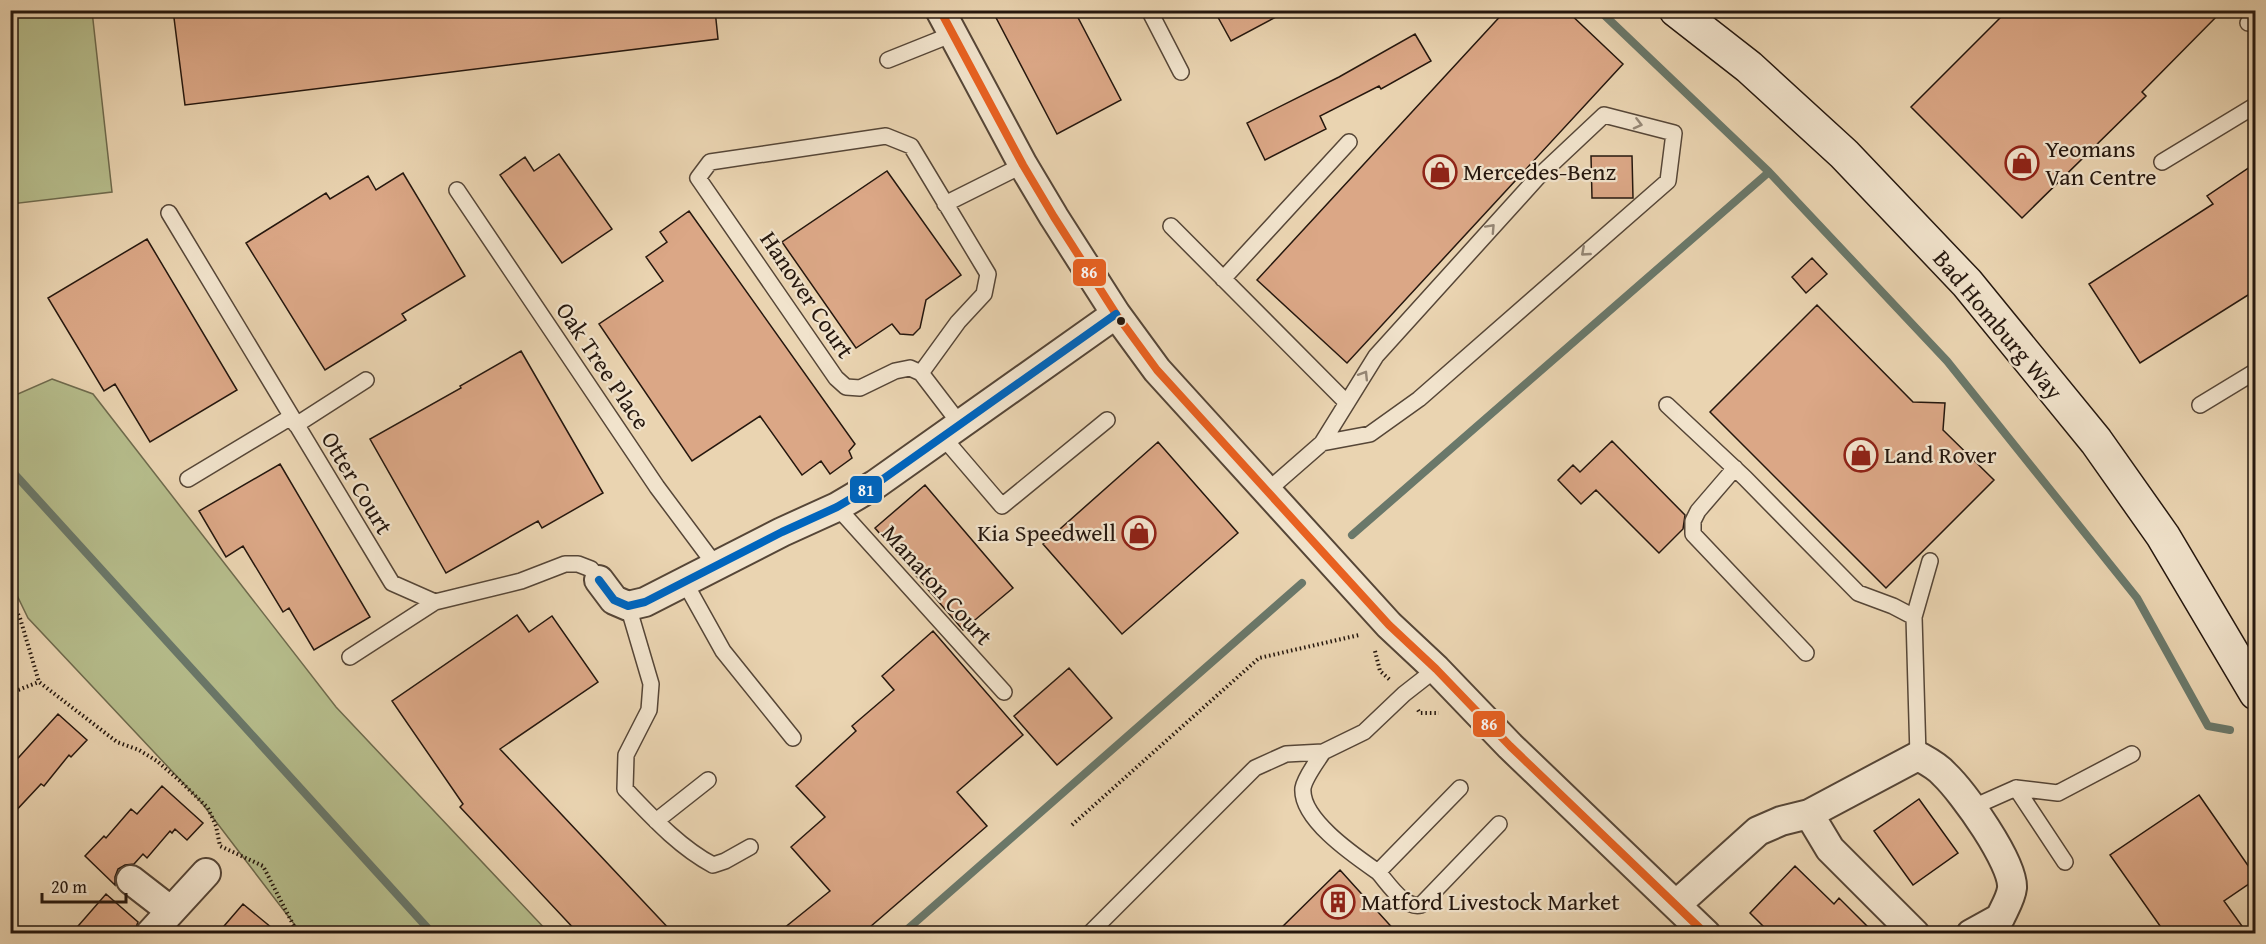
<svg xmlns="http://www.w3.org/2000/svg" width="2266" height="944" viewBox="0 0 2266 944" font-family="'Gentium Book Plus',serif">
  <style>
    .green { fill: #b6bd8c; stroke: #6e6a4d; stroke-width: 1.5 }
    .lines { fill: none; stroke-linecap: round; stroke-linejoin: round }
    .stream { stroke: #6a786a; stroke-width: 8 }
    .building { fill: #dba786; stroke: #25170e; stroke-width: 1.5 }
    .lane-casing { stroke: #564637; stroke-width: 18 }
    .street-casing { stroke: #564637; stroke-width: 32 }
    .secondary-casing { stroke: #25170e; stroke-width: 36 }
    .path { stroke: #25170e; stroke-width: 4; stroke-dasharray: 1.5 3; stroke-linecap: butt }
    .lane { stroke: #f1e3cc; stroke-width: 15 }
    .street { stroke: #f1e3cc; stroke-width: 28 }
    .secondary { stroke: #f1e3cc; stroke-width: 33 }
    .bus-1-casing { stroke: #f1e3cc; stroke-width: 12 }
    .bus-2-casing { stroke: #f1e3cc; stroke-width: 12 }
    .bus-1 { stroke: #e86121; stroke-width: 8 }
    .bus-2 { stroke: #0065bd; stroke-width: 8 }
    .oneway { stroke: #958776 }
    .bus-dot { fill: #25170e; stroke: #f1e3cc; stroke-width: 2 }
    .labels { text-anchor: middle; stroke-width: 4.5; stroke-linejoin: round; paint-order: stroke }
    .poi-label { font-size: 24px; fill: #25170e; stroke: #f1e3cc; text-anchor: start }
    .street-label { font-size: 24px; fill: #25170e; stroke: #f1e3cc }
    .line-badge { stroke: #f1e3cc; stroke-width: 2 }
    .badge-label { font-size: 16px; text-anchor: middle; font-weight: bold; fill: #fff }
  </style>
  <rect width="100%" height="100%" fill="#ead4b1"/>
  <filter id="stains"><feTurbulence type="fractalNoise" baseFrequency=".00333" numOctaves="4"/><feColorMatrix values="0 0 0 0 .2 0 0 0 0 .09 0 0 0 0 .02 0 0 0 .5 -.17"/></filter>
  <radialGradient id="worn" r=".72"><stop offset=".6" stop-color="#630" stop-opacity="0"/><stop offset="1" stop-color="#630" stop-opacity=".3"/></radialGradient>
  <!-- green -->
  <path class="green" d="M 10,11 L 92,11 L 112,192 L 11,204 Z
    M 52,379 L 93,394 L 336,707 L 549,933 L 301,933 L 201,802 L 28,618 L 11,583 L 11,397 Z"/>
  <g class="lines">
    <!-- stream -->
    <path class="stream" d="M 1599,10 L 1769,172
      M 10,469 L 433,934
      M 1352,535 L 1769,172 L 1947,361 L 2137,598 L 2208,726 L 2230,730
      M 902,934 L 1302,583"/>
  </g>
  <!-- building -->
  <path class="building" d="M 173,10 L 715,10 L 718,39 L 185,105 Z
    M 992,10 L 1074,10 L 1121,100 L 1057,134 Z
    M 1214,10 L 1289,10 L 1231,41 Z
    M 1506,10 L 1566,10 L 1623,64 L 1347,363 L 1257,280 Z
    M 2008,10 L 2223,10 L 2142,92 L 2146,96 L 2022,218 L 1911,107 Z
    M 1415,34 L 1431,61 L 1381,89 L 1379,86 L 1320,116 L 1326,129 L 1265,160 L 1247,123 L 1339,77 Z
    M 559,154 L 612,229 L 562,263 L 500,175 L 525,157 L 534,171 Z
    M 1591,156 L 1632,156 L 1633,198 L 1592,198 Z
    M 2256,163 L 2256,290 L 2140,363 L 2089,284 L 2213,204 L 2207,196 Z
    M 887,171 L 961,275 L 926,300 L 920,328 L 913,335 L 900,334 L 892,324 L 856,348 L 782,242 Z
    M 403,173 L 465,276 L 402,314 L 406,320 L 325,370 L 246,243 L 326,193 L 330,199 L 368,176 L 376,190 Z
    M 689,211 L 855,444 L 849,451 L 852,458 L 830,474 L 821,461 L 802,475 L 760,416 L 692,461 L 599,324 L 663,281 L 646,257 L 667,242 L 660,232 Z
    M 147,239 L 237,390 L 150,442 L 115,384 L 104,391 L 48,298 Z
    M 1812,258 L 1827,274 L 1806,293 L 1792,277 Z
    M 1817,305 L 1913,402 L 1945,403 L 1943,430 L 1994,480 L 1886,588 L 1710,412 Z
    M 521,351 L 603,493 L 542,528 L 538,521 L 446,573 L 370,439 L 461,388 L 460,386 Z
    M 1612,441 L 1685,515 L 1683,529 L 1659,553 L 1596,490 L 1581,504 L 1558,480 L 1573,465 L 1580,472 Z
    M 1158,442 L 1238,533 L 1122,634 L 1043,544 Z
    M 280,464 L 370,617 L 314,650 L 289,608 L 283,612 L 243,546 L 226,557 L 199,511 Z
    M 925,485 L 1013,588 L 963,630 L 875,528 Z
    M 517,615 L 529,632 L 552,616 L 598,682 L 500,749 L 673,933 L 578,933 L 460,807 L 463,804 L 392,701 Z
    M 933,631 L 1023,735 L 957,792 L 987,826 L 863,933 L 778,933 L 830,891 L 791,847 L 825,817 L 796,786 L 856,731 L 852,726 L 894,690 L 882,676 Z
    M 1069,668 L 1112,718 L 1057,765 L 1014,716 Z
    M 58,714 L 87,740 L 71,757 L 69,755 L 44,786 L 41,784 L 10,817 L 10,767 Z
    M 162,786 L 203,823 L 187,840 L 175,829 L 172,833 L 170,831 L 147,858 L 143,854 L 134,864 L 125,865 L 118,869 L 115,877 L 115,885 L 85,856 L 104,836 L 106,838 L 131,809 L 137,814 Z
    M 2199,795 L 2256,877 L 2256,879 L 2224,901 L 2247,933 L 2165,933 L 2110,855 Z
    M 1919,799 L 1958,853 L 1913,885 L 1874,831 Z
    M 1795,866 L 1834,904 L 1839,898 L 1874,933 L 1770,933 L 1750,913 Z
    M 1340,870 L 1397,933 L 1276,933 Z
    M 106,894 L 138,922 L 134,933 L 72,933 Z
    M 243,904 L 278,933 L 218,933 Z"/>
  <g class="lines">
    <!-- lane casing -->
    <g class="lane-casing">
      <path id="lane" d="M 1149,10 L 1181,72
        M 2248,23 L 2256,15
        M 888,60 L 953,34
        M 2162,162 L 2256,105
        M 457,190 L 657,487 L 716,566
        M 945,204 L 1023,165
        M 169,213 L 392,583 L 435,602 L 521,581 L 565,564 L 578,564 L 591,569 L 599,580
        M 1171,226 L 1347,403
        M 1223,279 L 1349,142
        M 921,373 L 958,322 L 984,294 L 988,274 L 911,146 L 886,136 L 710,162 L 698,178 L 836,378 L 846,387 L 860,388 L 895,371 L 910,368 L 921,373 L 960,424
        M 1667,405 L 1745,478 L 1858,593 L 1893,606 L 1914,617
        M 2200,405 L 2256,371
        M 296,425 L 366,380
        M 942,436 L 1002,506 L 1107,420
        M 1735,468 L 1698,511 L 1693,521 L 1693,534 L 1806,653
        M 188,479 L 291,417
        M 1267,491 L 1322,443 L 1376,356 L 1538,177 L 1604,115 L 1674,133 L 1668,181 L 1419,399 L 1370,434 L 1322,443
        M 837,507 L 1004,692
        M 684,581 L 723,651 L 793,738
        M 628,606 L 651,684 L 649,710 L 626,755 L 625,789 C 651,816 679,847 713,865 L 725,861 L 750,847
        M 350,657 L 435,602
        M 1323,752 C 1317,762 1305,777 1303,788 C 1300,819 1355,856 1378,872 L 1460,788
        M 1918,756 L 1914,617 L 1930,561
        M 2016,788 L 2065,862
        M 1971,808 L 2016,788 L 2058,793 L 2132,754
        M 656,821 L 708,780
        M 1378,872 C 1388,883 1404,909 1421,905 L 1499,824
        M 1089,934 L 1255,768 L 1286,754 L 1323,752 L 1364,732 L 1404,694 L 1436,669"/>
    </g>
    <!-- street casing -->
    <g class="street-casing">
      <path id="street" d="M 940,10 L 1023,165 L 1054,217 L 1116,314 L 1157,370 L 1389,625 L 1436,669 L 1510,746 L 1706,934
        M 599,580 L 614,600 L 628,606 L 645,602 L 782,532 L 837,507 L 876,484 L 1116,314
        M 1809,814 L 1830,849 L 1915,934
        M 131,880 L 171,911
        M 1677,904 L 1758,831 L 1781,821 L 1809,814 L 1918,756 C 1927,761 1937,766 1944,774 C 1963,792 2014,863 2012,888 C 2011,898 2004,909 2000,918 L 1971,934
        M 150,934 L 206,873"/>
    </g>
    <!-- secondary casing -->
    <g class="secondary-casing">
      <path id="secondary" d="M 1676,10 L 1749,67 L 1844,154 L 1967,283 L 2096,441 L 2163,536 L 2256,693"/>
    </g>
    <!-- path -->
    <path class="path" d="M 10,598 L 20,618 L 39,682 L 117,742 L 139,750 L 157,761 L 180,781 L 208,808 L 216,826 L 220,846 L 263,866 L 298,934
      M 1375,651 L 1380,671 L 1390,680
      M 10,693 L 39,682
      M 1418,710 L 1420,713 L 1439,713
      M 1072,825 L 1259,658 L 1359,635"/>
    <!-- lane -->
    <use href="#lane" class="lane"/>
    <!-- street -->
    <use href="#street" class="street"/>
    <!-- secondary -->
    <use href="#secondary" class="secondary"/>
    <!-- bus-1 casing -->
    <g class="bus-1-casing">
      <path id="bus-1" d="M 940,10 L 1023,165 L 1054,217 L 1116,314 L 1157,370 L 1389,625 L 1436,669 L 1510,746 L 1706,934"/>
    </g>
    <!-- bus-2 casing -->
    <g class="bus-2-casing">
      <path id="bus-2" d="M 599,580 L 614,600 L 628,606 L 645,602 L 782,532 L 837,507 L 876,484 L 1116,314"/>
    </g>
    <!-- bus-1 -->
    <use href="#bus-1" class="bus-1"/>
    <!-- bus-2 -->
    <use href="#bus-2" class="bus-2"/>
  </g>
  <!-- one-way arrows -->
  <defs><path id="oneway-chevron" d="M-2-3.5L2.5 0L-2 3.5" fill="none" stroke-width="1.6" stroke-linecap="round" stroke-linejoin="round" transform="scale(1.5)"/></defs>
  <g class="oneway">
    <use href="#oneway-chevron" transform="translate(1638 124) rotate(14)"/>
    <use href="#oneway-chevron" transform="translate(1491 228) rotate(-47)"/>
    <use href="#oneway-chevron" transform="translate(1585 252) rotate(139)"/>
    <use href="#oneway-chevron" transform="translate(1364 375) rotate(-58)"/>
  </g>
  <!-- icons -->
  <defs>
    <g id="shop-ring" transform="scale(1.725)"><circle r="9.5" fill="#f1e3cc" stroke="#8f2418" stroke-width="1.5"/><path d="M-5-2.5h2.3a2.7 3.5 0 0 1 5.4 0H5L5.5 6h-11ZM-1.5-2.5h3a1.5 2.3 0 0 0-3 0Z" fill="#8f2418"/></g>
    <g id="building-ring" transform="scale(1.725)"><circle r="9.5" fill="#f1e3cc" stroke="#8f2418" stroke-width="1.5"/><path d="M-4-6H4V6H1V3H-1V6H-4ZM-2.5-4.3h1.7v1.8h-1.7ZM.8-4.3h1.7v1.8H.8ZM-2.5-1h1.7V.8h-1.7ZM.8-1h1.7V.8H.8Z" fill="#8f2418"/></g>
  </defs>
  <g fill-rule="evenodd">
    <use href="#shop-ring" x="2022" y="163"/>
    <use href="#shop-ring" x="1440" y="172"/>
    <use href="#shop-ring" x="1861" y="455"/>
    <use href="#shop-ring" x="1139" y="533"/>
    <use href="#building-ring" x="1338" y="902"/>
  </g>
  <!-- markers -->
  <circle class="bus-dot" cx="1121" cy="321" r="5"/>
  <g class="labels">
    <!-- poi labels -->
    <g class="poi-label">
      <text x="2045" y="157">Yeomans<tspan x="2045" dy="28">Van Centre</tspan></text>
      <text x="1463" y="180">Mercedes-Benz</text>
      <text x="1884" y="463">Land Rover</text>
      <text x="1116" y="541" text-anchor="end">Kia Speedwell</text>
      <text x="1361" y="910">Matford Livestock Market</text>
    </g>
    <!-- street labels -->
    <g class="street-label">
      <text transform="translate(807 295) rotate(56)" y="8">Hanover Court</text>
      <text transform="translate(1998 325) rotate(50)" y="8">Bad Homburg Way</text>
      <text transform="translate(603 366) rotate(56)" y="8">Oak Tree Place</text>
      <text transform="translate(357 483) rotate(59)" y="8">Otter Court</text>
      <text transform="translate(937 585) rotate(48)" y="8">Manaton Court</text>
    </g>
  </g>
  <g class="line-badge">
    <rect x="1072" y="258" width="35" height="29" rx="6" fill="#e86121"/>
    <rect x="849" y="475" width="34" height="29" rx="6" fill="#0065bd"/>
    <rect x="1472" y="710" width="34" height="28" rx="6" fill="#e86121"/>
  </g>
  <g class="badge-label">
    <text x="1089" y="278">86</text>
    <text x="866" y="496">81</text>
    <text x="1489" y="730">86</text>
  </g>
  <!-- margin -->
  <rect width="2266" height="944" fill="none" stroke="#ead4b1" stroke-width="36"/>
  <rect x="12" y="12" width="2242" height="920" fill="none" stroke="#25170e" stroke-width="3"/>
  <rect x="18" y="18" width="2230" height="908" fill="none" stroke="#25170e" stroke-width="1.5"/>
  <!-- scale -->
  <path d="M42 893v9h84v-9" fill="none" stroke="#25170e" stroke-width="3"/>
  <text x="51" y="893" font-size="18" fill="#25170e" stroke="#f1e3cc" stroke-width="4.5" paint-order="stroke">20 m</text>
  <rect width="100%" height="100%" filter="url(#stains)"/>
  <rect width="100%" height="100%" fill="url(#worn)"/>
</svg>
